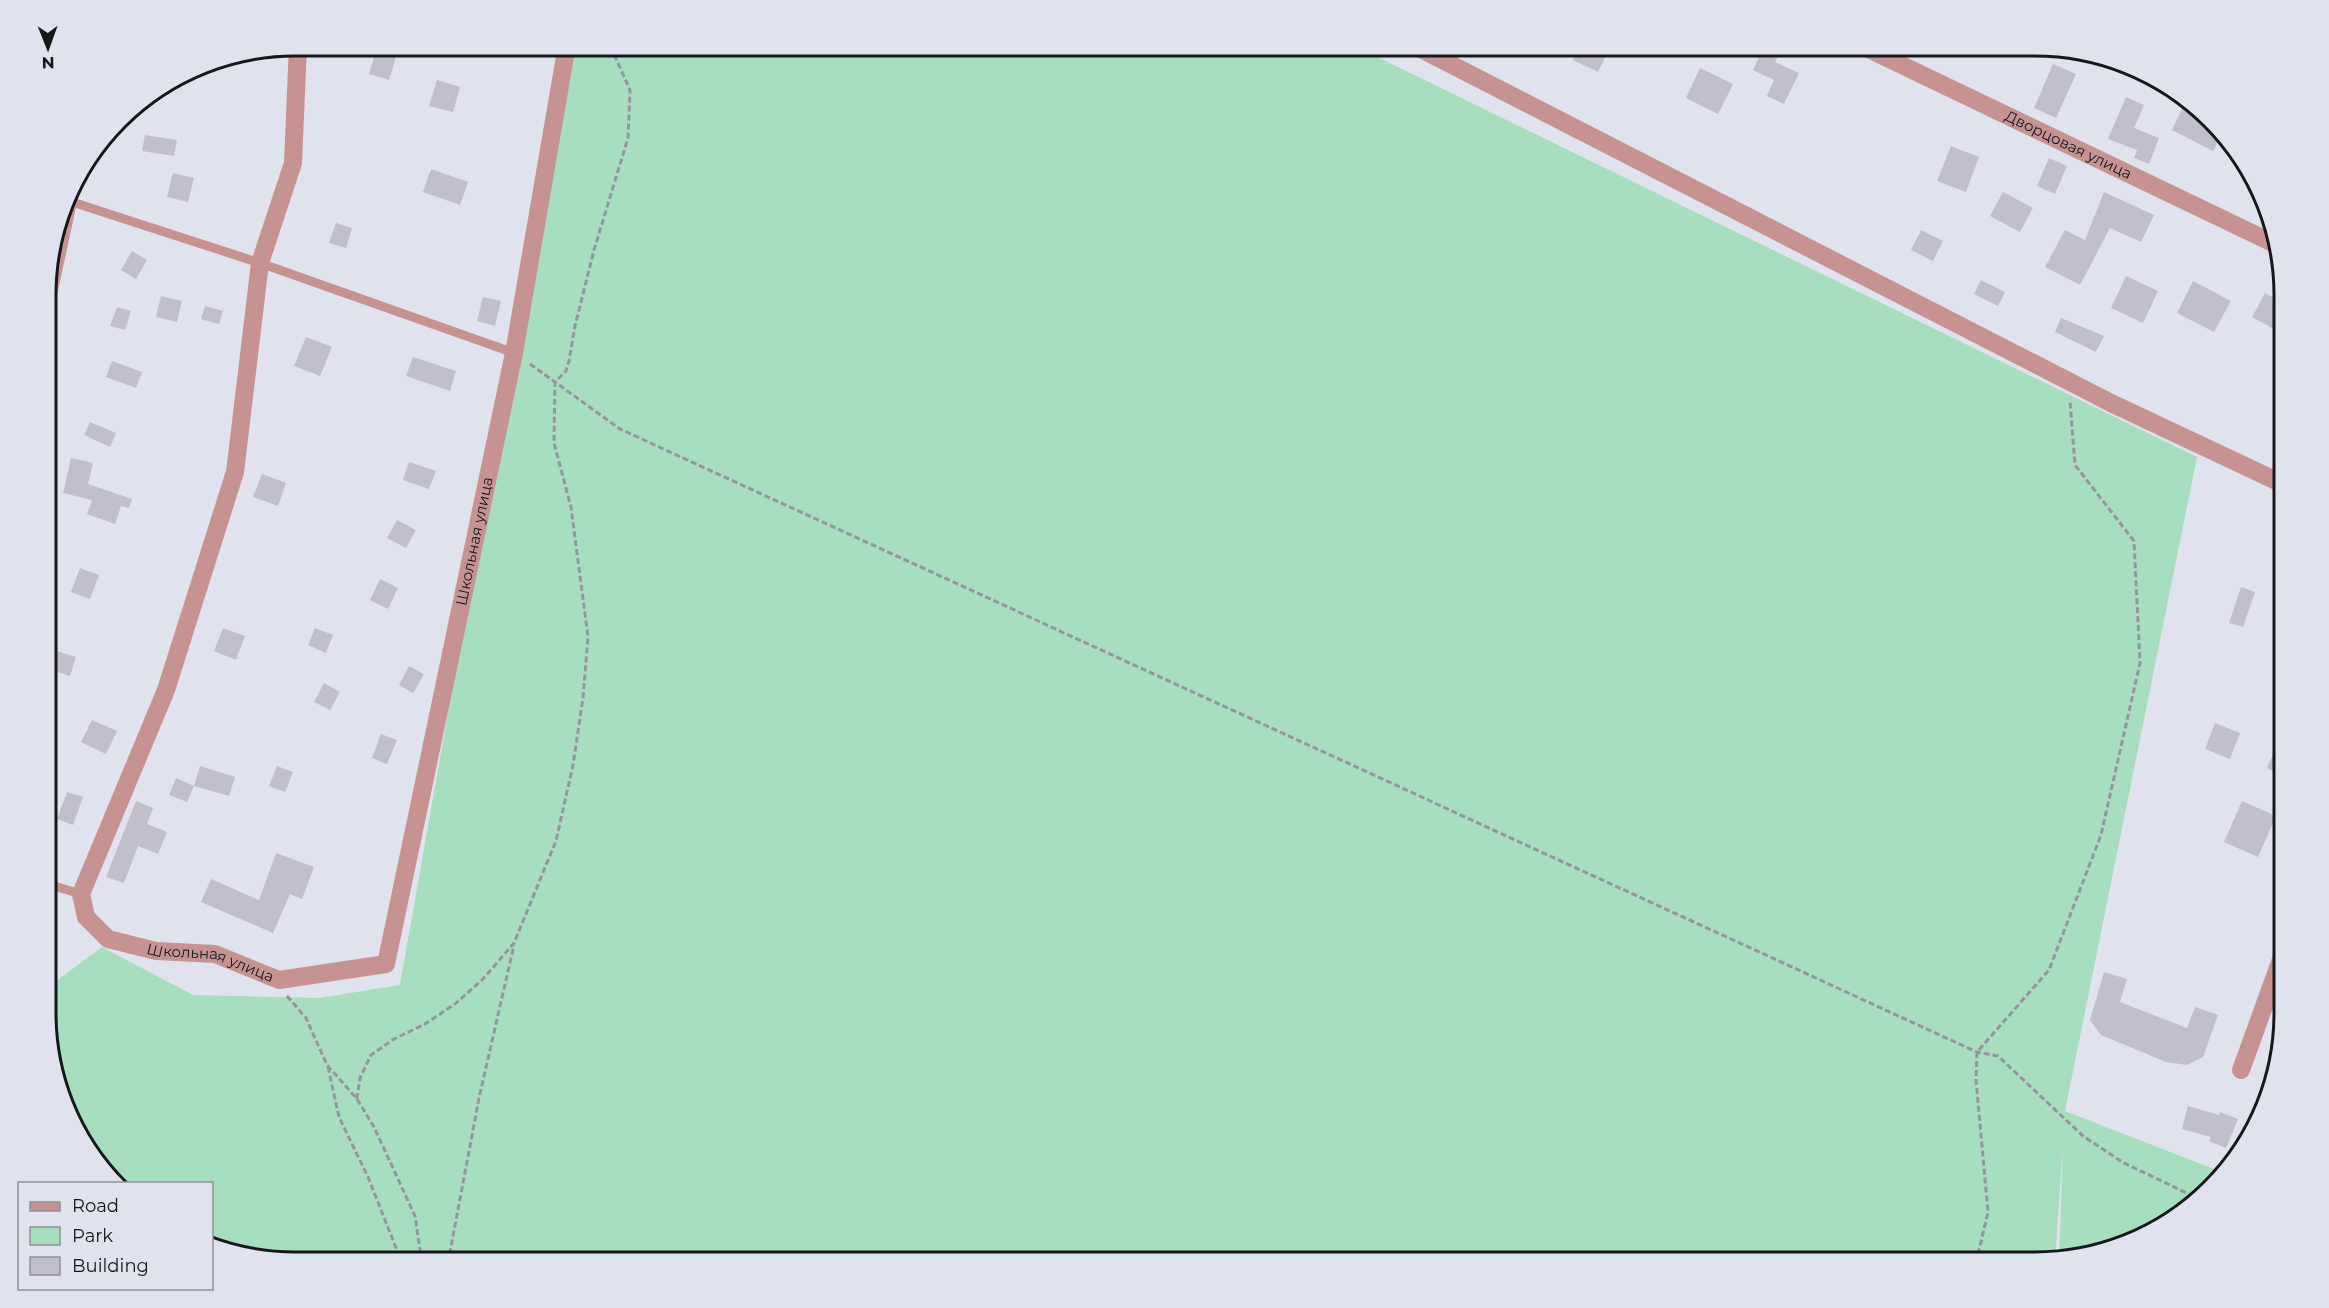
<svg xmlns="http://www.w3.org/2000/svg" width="2329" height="1308" viewBox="0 0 2329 1308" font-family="Montserrat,sans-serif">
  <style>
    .green { fill: #a8dec0 }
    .building { fill: #c0bfcb }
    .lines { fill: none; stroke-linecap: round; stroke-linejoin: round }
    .path { stroke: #94969f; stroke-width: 3; stroke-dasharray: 6 3; stroke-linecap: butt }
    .service { stroke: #c69392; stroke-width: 9 }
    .minor { stroke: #c69392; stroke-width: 18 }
    .labels { text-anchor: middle; stroke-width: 4.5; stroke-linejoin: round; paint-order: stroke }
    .street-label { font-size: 15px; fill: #16171b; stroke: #e0e2ee }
    .rim { fill: none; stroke: #16171b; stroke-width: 3 }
  </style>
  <rect width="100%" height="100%" fill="#e0e2ee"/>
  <!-- green -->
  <path class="green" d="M 566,45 L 1353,45 L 2197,457 L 2065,1111 L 2219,1171 L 2173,1221 L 2114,1250 L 2059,1261 L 2063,1144 L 2055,1261 L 2050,1262 L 295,1263 L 231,1255 L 212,1247 L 212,1184 L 121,1183 L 87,1152 L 47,1045 L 47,988 L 102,947 L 193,995 L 319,998 L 400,985 Z"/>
  <!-- building -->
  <path class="building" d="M 1580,45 L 1611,45 L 1598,72 L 1573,60 Z
    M 1765,45 L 1783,45 L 1775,62 L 1799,73 L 1784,104 L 1767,96 L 1774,80 L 1753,70 Z
    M 376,51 L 396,57 L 389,80 L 369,74 Z
    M 2053,64 L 2076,74 L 2056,118 L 2034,108 Z
    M 1700,68 L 1733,84 L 1718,114 L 1686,98 Z
    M 437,80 L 460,87 L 453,112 L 429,106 Z
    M 2126,97 L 2144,105 L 2134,128 L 2159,138 L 2149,164 L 2134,158 L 2137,150 L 2108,139 Z
    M 2185,103 L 2221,136 L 2213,151 L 2172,130 Z
    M 145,135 L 177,140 L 174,156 L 142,151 Z
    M 1951,146 L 1979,157 L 1966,192 L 1937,181 Z
    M 2049,158 L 2067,166 L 2055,194 L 2037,186 Z
    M 431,169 L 468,182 L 460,205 L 423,192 Z
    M 173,173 L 194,178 L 188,202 L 167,197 Z
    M 2003,192 L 2033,208 L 2020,232 L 1990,216 Z
    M 2104,192 L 2154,215 L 2141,242 L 2110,228 L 2080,285 L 2045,267 L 2065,230 L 2085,240 Z
    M 336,223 L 352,228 L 346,248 L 329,243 Z
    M 1921,230 L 1943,241 L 1933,261 L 1911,250 Z
    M 132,251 L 147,260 L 136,279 L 121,270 Z
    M 2126,276 L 2158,291 L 2143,323 L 2111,308 Z
    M 1981,280 L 2005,292 L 1998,306 L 1974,294 Z
    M 2193,281 L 2231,301 L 2214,332 L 2177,313 Z
    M 2265,293 L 2283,303 L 2283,334 L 2252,317 Z
    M 161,296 L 182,301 L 177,322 L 156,317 Z
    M 483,297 L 501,301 L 495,326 L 477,321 Z
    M 205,306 L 223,311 L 219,324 L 201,319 Z
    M 117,307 L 131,311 L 125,330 L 110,326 Z
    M 2061,318 L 2104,336 L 2096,352 L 2055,332 Z
    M 306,337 L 332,347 L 320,376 L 294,366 Z
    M 413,357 L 456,371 L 450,391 L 406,376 Z
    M 112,361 L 142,372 L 136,388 L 106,377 Z
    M 90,422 L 116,433 L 110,447 L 84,435 Z
    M 71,458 L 93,463 L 88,484 L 132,499 L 129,508 L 121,506 L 115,524 L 87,514 L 92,500 L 63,493 Z
    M 409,462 L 436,471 L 429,489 L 403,480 Z
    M 262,474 L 286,483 L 278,506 L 253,497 Z
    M 397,520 L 416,530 L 406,548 L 387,538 Z
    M 80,568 L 99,575 L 90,599 L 71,592 Z
    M 380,579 L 398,588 L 388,609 L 370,600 Z
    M 2241,587 L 2255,592 L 2243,627 L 2229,623 Z
    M 223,628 L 245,636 L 236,660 L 214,651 Z
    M 315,628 L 333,635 L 326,653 L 308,645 Z
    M 47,648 L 76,657 L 70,676 L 47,669 Z
    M 409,666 L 424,674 L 413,693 L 399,685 Z
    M 324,683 L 340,692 L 330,710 L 314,702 Z
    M 92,720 L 117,731 L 106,754 L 81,742 Z
    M 2215,723 L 2240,733 L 2230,759 L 2205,749 Z
    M 2283,732 L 2283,776 L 2267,768 Z
    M 381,734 L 397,740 L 387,764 L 372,758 Z
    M 200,766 L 235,777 L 229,796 L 194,786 Z
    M 277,766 L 293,772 L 285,792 L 269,786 Z
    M 176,778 L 194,786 L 187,802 L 169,795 Z
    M 67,792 L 83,797 L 73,825 L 57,819 Z
    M 136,801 L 153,808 L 147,824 L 167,832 L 158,854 L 138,846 L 124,883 L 106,877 Z
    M 2242,801 L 2276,816 L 2258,857 L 2224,842 Z
    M 276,853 L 314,867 L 302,899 L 290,894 L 273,933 L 201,902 L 211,879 L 259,900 Z
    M 2104,972 L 2127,979 L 2120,1002 L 2187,1028 L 2195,1007 L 2218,1015 L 2203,1057 L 2187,1065 L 2166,1062 L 2101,1035 L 2090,1020 Z
    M 2188,1106 L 2219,1115 L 2220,1112 L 2238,1119 L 2226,1148 L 2209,1141 L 2211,1137 L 2182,1129 Z"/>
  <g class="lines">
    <!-- path -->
    <path class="path" d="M 530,364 L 620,429 L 1977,1052 L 1998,1056 L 2083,1136 L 2122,1162 L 2195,1197
      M 287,996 L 306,1018 L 327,1065 L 357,1099 L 374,1127 L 415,1216 L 422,1263
      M 328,1067 L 339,1117 L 368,1177 L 402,1263
      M 357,1099 L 360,1078 L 371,1055 L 394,1039 L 425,1024 L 455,1004 L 483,979 L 514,943 L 556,841 L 573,765 L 583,698 L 588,637 L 571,507 L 554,443 L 555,382 L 566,371 L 569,361 L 575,326 L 594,250 L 628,138 L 630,90 L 610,45
      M 448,1263 L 479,1098 L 514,945
      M 1976,1263 L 1988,1212 L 1976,1080 L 1977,1052 L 2049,970 L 2101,835 L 2140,663 L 2134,541 L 2075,465 L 2070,401"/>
    <!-- service -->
    <path class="service" d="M 66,200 L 260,263 L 514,353
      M 47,884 L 81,894"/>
    <!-- minor -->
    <g class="minor">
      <path id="s1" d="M 298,45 L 293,163 L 260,263 L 235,472 L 166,690 L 81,894 L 86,917 L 108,939 L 156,951 L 215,954 L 279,980 L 386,964 L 514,353 L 567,45"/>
      <path d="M 1413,45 L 2111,403 L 2283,484"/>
      <path id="s2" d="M 1860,45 L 2277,245"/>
      <path d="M 47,299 L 72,183"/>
      <path d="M 2241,1070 L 2283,954"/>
    </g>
  </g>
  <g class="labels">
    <!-- street labels -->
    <g class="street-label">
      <text dy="5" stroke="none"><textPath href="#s2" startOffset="231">Дворцовая улица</textPath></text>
      <text dy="5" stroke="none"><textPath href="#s1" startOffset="1656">Школьная улица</textPath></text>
      <text dy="5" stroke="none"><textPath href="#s1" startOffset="1044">Школьная улица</textPath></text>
    </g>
  </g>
  <!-- crop -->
  <path d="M0 0H2329V1308H0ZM295 56H2035A239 239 0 0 1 2274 295V1013A239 239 0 0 1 2035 1252H295A239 239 0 0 1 56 1013V295A239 239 0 0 1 295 56Z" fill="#e0e2ee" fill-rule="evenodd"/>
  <path class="rim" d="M295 56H2035A239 239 0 0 1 2274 295V1013A239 239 0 0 1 2035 1252H295A239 239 0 0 1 56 1013V295A239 239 0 0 1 295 56Z"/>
  <!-- legend -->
  <rect x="18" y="1182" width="195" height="108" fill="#e0e2ee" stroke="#8f919a" stroke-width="1.5"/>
  <rect x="30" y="1202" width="30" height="9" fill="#c69392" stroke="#8f919a" stroke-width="1.5"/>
  <text x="72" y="1212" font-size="18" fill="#16171b">Road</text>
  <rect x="30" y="1227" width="30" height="18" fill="#a8dec0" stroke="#8f919a" stroke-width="1.5"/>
  <text x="72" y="1242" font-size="18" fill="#16171b">Park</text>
  <rect x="30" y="1257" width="30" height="18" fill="#c0bfcb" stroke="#8f919a" stroke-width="1.5"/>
  <text x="72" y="1272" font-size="18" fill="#16171b">Building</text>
  <!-- north arrow -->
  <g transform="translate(48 48) rotate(179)" stroke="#e0e2ee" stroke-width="4.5" paint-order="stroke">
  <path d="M0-4.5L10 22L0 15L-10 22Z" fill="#16171b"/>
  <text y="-9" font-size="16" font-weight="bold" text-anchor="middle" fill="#16171b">N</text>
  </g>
</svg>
